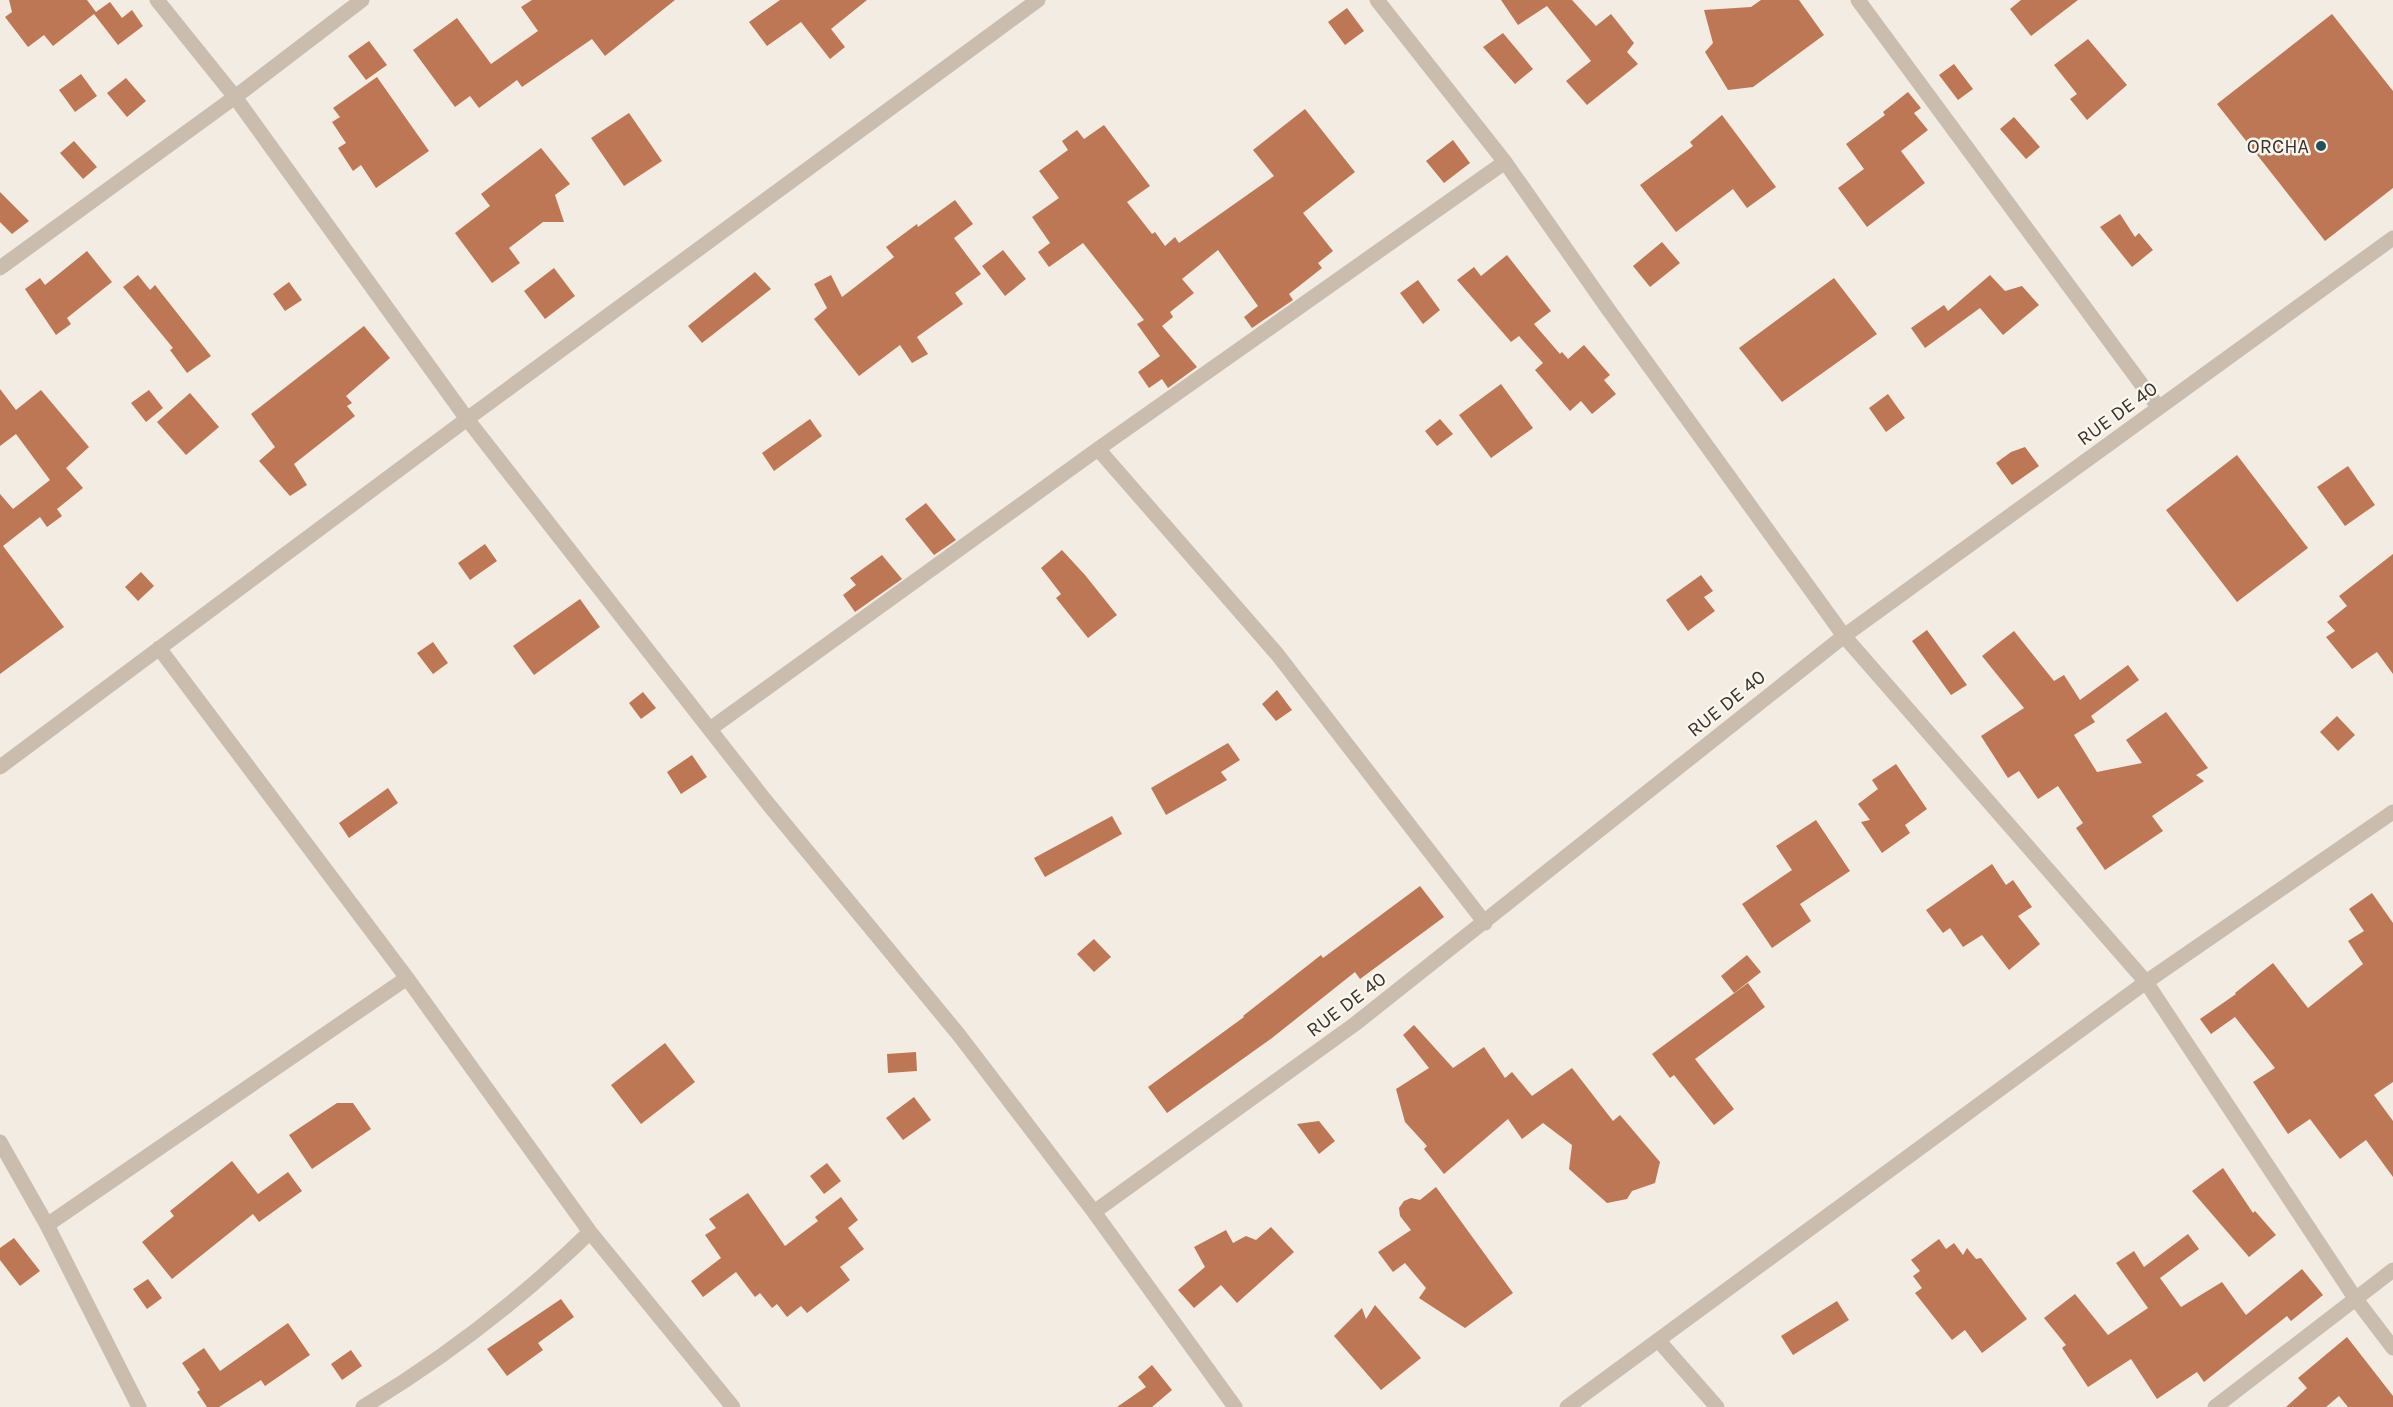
<svg xmlns="http://www.w3.org/2000/svg" width="2393" height="1407" viewBox="0 0 2393 1407" font-family="Karla,sans-serif">
  <style>
    .building { fill: #be7754 }
    .lines { fill: none; stroke-linecap: round; stroke-linejoin: round }
    .street { stroke: #cabdae; stroke-width: 15 }
    .poi-dot { fill: #245059; stroke: #faf6ee; stroke-width: 2 }
    .labels { text-anchor: middle; stroke-width: 5; stroke-linejoin: round; paint-order: stroke }
    .poi-label { font-size: 20px; fill: #39312c; stroke: #faf6ee; text-anchor: end }
    .street-label { font-size: 20px; fill: #39312c; stroke: #faf6ee }
  </style>
  <rect width="100%" height="100%" fill="#f2ece2"/>
  <!-- building -->
  <path class="building" d="M 9,0 L 87,0 L 96,12 L 110,2 L 122,18 L 132,10 L 143,26 L 118,45 L 94,14 L 53,46 L 44,35 L 28,47 L 5,17 L 12,12 Z
    M 532,0 L 675,0 L 605,56 L 592,39 L 522,87 L 517,80 L 479,108 L 470,96 L 455,107 L 413,50 L 457,18 L 491,64 L 538,31 L 521,7 Z
    M 780,0 L 867,0 L 831,29 L 845,47 L 830,59 L 801,22 L 767,46 L 749,22 Z
    M 1501,0 L 1572,0 L 1596,26 L 1611,14 L 1634,43 L 1627,52 L 1638,64 L 1587,105 L 1566,81 L 1591,61 L 1547,6 L 1518,25 Z
    M 1761,0 L 1799,0 L 1824,35 L 1753,87 L 1728,90 L 1705,52 L 1713,43 L 1704,10 L 1751,7 Z
    M 2021,0 L 2078,0 L 2031,36 L 2010,9 Z
    M 1347,8 L 1364,31 L 1345,45 L 1328,22 Z
    M 2332,14 L 2393,91 L 2393,188 L 2325,241 L 2217,104 Z
    M 1503,33 L 1533,69 L 1515,84 L 1483,47 Z
    M 2088,39 L 2127,85 L 2087,120 L 2070,99 L 2077,94 L 2054,65 Z
    M 369,41 L 387,65 L 366,80 L 348,56 Z
    M 1954,64 L 1973,89 L 1958,100 L 1939,75 Z
    M 81,74 L 97,96 L 75,112 L 59,90 Z
    M 377,77 L 429,151 L 376,188 L 361,165 L 353,171 L 338,148 L 346,143 L 332,122 L 340,117 L 333,108 Z
    M 126,78 L 146,101 L 127,117 L 107,93 Z
    M 1908,92 L 1921,108 L 1914,113 L 1928,130 L 1901,151 L 1925,183 L 1867,227 L 1838,188 L 1864,169 L 1846,144 L 1885,115 L 1883,112 Z
    M 1305,109 L 1355,172 L 1303,213 L 1333,251 L 1318,263 L 1322,268 L 1289,294 L 1293,300 L 1252,328 L 1244,317 L 1258,306 L 1218,250 L 1182,279 L 1194,293 L 1170,312 L 1173,317 L 1162,326 L 1197,367 L 1168,388 L 1162,379 L 1149,388 L 1138,372 L 1160,356 L 1137,324 L 1144,320 L 1083,243 L 1049,267 L 1038,252 L 1050,243 L 1032,217 L 1059,198 L 1039,171 L 1068,150 L 1062,141 L 1077,130 L 1084,139 L 1104,125 L 1150,186 L 1127,202 L 1152,234 L 1155,232 L 1165,246 L 1175,237 L 1179,243 L 1274,176 L 1253,150 Z
    M 629,113 L 662,161 L 624,186 L 591,138 Z
    M 1722,115 L 1776,187 L 1747,208 L 1733,189 L 1676,232 L 1640,185 L 1693,146 L 1690,142 Z
    M 2014,117 L 2040,147 L 2026,159 L 2000,129 Z
    M 1453,140 L 1470,163 L 1444,183 L 1426,161 Z
    M 74,141 L 97,167 L 83,179 L 60,153 Z
    M 541,148 L 570,184 L 555,195 L 564,222 L 543,222 L 509,248 L 520,263 L 492,283 L 455,233 L 490,206 L 481,194 Z
    M 0,192 L 29,221 L 12,234 L 0,222 Z
    M 955,200 L 973,224 L 954,238 L 981,274 L 955,293 L 963,304 L 917,337 L 928,354 L 912,363 L 900,345 L 859,376 L 814,319 L 827,308 L 814,284 L 831,275 L 842,297 L 894,257 L 886,247 L 917,224 L 918,227 Z
    M 2120,214 L 2135,237 L 2139,233 L 2153,250 L 2132,267 L 2100,227 Z
    M 1662,242 L 1680,263 L 1650,287 L 1633,266 Z
    M 1003,250 L 1026,279 L 1005,296 L 982,266 Z
    M 87,251 L 112,282 L 67,318 L 71,324 L 56,335 L 25,289 L 40,278 L 45,285 Z
    M 1507,255 L 1551,311 L 1534,324 L 1560,354 L 1562,352 L 1568,359 L 1584,345 L 1610,375 L 1604,380 L 1616,394 L 1592,414 L 1581,401 L 1570,411 L 1535,370 L 1543,363 L 1519,336 L 1511,342 L 1457,280 L 1474,267 L 1481,276 Z
    M 554,268 L 575,296 L 545,319 L 524,291 Z
    M 755,272 L 771,289 L 702,343 L 688,326 Z
    M 138,275 L 150,290 L 155,285 L 211,356 L 187,373 L 170,350 L 173,348 L 123,287 Z
    M 1990,275 L 2005,291 L 2022,286 L 2039,305 L 2003,335 L 1980,308 L 1925,348 L 1911,328 L 1944,305 L 1948,311 Z
    M 1834,278 L 1877,334 L 1782,402 L 1739,348 Z
    M 1418,280 L 1440,310 L 1423,324 L 1400,293 Z
    M 289,282 L 302,300 L 285,311 L 273,294 Z
    M 364,326 L 390,358 L 346,396 L 352,403 L 347,406 L 355,416 L 294,464 L 307,485 L 290,496 L 259,461 L 275,447 L 251,414 Z
    M 1501,384 L 1533,428 L 1491,458 L 1459,415 Z
    M 0,389 L 16,410 L 41,390 L 89,447 L 66,468 L 83,488 L 57,509 L 62,516 L 47,527 L 40,517 L 3,546 L 64,627 L 0,674 L 0,494 L 13,509 L 50,480 L 16,434 L 0,446 Z
    M 149,390 L 163,408 L 146,422 L 131,403 Z
    M 190,393 L 219,427 L 186,455 L 157,422 Z
    M 1888,394 L 1905,418 L 1886,432 L 1869,408 Z
    M 810,419 L 822,436 L 774,471 L 762,453 Z
    M 1440,419 L 1453,434 L 1437,446 L 1425,431 Z
    M 2025,447 L 2039,466 L 2012,485 L 1996,463 L 2011,452 Z
    M 2237,455 L 2308,548 L 2237,602 L 2166,510 Z
    M 2348,466 L 2375,505 L 2345,526 L 2317,487 Z
    M 926,503 L 956,540 L 934,555 L 905,519 Z
    M 485,544 L 497,561 L 470,580 L 458,563 Z
    M 1062,550 L 1085,575 L 1117,615 L 1088,638 L 1056,598 L 1061,594 L 1041,568 Z
    M 2393,554 L 2393,674 L 2377,652 L 2352,669 L 2326,637 L 2335,631 L 2327,622 L 2347,606 L 2339,596 Z
    M 882,555 L 902,579 L 855,612 L 843,595 L 856,585 L 850,578 Z
    M 141,572 L 154,586 L 138,601 L 125,587 Z
    M 1701,575 L 1713,591 L 1704,597 L 1715,611 L 1688,631 L 1666,600 Z
    M 580,599 L 600,627 L 534,675 L 513,646 Z
    M 1927,630 L 1967,685 L 1951,695 L 1912,641 Z
    M 2014,631 L 2054,681 L 2064,675 L 2080,700 L 2128,665 L 2139,680 L 2091,716 L 2095,722 L 2074,735 L 2097,772 L 2142,763 L 2126,740 L 2166,712 L 2208,768 L 2196,775 L 2204,781 L 2152,816 L 2163,831 L 2105,870 L 2076,828 L 2083,823 L 2058,786 L 2038,799 L 2019,771 L 2008,778 L 1981,736 L 2024,708 L 1982,656 Z
    M 433,642 L 448,663 L 433,674 L 417,653 Z
    M 1277,690 L 1292,710 L 1276,721 L 1262,704 Z
    M 643,692 L 656,708 L 641,719 L 629,703 Z
    M 2337,716 L 2355,735 L 2338,751 L 2320,732 Z
    M 1228,743 L 1240,760 L 1221,772 L 1227,780 L 1166,815 L 1151,788 Z
    M 692,755 L 707,777 L 681,794 L 667,772 Z
    M 1896,764 L 1927,809 L 1905,825 L 1910,833 L 1882,853 L 1861,822 L 1870,820 L 1858,804 L 1878,789 L 1872,780 Z
    M 388,788 L 398,803 L 349,838 L 339,823 Z
    M 1112,816 L 1122,834 L 1045,877 L 1034,858 Z
    M 1816,820 L 1850,871 L 1800,904 L 1811,921 L 1772,948 L 1742,904 L 1792,870 L 1776,846 Z
    M 1992,864 L 2006,885 L 2013,880 L 2032,907 L 2018,916 L 2040,944 L 2009,970 L 1982,935 L 1963,947 L 1950,928 L 1943,933 L 1926,910 Z
    M 1420,886 L 1444,917 L 1360,979 L 1355,972 L 1272,1038 L 1167,1113 L 1148,1087 L 1244,1017 L 1243,1016 L 1321,955 L 1323,958 Z
    M 2372,893 L 2393,923 L 2393,1082 L 2374,1095 L 2393,1121 L 2393,1177 L 2366,1140 L 2340,1159 L 2310,1119 L 2288,1134 L 2253,1082 L 2275,1068 L 2235,1017 L 2211,1034 L 2200,1019 L 2236,994 L 2235,993 L 2273,963 L 2308,1008 L 2363,964 L 2348,941 L 2364,931 L 2349,909 Z
    M 1094,939 L 1111,957 L 1094,972 L 1077,954 Z
    M 1747,955 L 1761,972 L 1734,993 L 1721,976 Z
    M 1748,983 L 1765,1007 L 1695,1059 L 1734,1109 L 1714,1125 L 1674,1075 L 1670,1078 L 1652,1054 Z
    M 1414,1025 L 1453,1068 L 1484,1047 L 1505,1078 L 1512,1072 L 1532,1096 L 1572,1068 L 1613,1121 L 1620,1115 L 1660,1162 L 1655,1183 L 1632,1191 L 1627,1199 L 1607,1203 L 1569,1169 L 1572,1145 L 1543,1123 L 1522,1139 L 1508,1119 L 1444,1174 L 1424,1149 L 1427,1146 L 1405,1122 L 1396,1089 L 1429,1068 L 1403,1035 Z
    M 665,1043 L 695,1082 L 641,1124 L 611,1085 Z
    M 916,1052 L 917,1071 L 888,1073 L 887,1054 Z
    M 914,1097 L 931,1120 L 903,1140 L 886,1118 Z
    M 337,1103 L 353,1103 L 371,1129 L 312,1169 L 289,1135 Z
    M 1319,1121 L 1335,1141 L 1319,1154 L 1297,1124 Z
    M 232,1161 L 258,1194 L 288,1172 L 302,1191 L 259,1222 L 253,1214 L 172,1279 L 142,1242 L 174,1216 L 170,1211 Z
    M 827,1163 L 841,1181 L 824,1194 L 810,1176 Z
    M 2223,1168 L 2253,1213 L 2255,1211 L 2276,1235 L 2249,1257 L 2192,1191 Z
    M 1436,1187 L 1513,1293 L 1465,1328 L 1419,1298 L 1426,1288 L 1405,1263 L 1393,1272 L 1378,1252 L 1411,1230 L 1400,1216 L 1399,1208 L 1404,1201 L 1411,1198 L 1420,1200 Z
    M 748,1193 L 785,1246 L 818,1221 L 815,1217 L 841,1197 L 858,1220 L 848,1228 L 864,1249 L 840,1267 L 850,1280 L 807,1313 L 801,1306 L 787,1317 L 777,1304 L 772,1308 L 760,1293 L 755,1297 L 736,1272 L 703,1297 L 691,1281 L 721,1258 L 705,1235 L 716,1228 L 709,1219 Z
    M 1271,1227 L 1294,1252 L 1237,1303 L 1221,1285 L 1194,1308 L 1178,1290 L 1205,1267 L 1194,1247 L 1226,1230 L 1233,1243 L 1246,1236 L 1256,1240 Z
    M 2188,1234 L 2199,1249 L 2160,1278 L 2181,1307 L 2222,1282 L 2246,1315 L 2302,1269 L 2323,1295 L 2291,1321 L 2287,1316 L 2204,1382 L 2197,1372 L 2157,1399 L 2131,1359 L 2088,1387 L 2062,1348 L 2066,1345 L 2044,1318 L 2075,1294 L 2108,1335 L 2148,1308 L 2116,1263 L 2134,1251 L 2144,1267 Z
    M 14,1238 L 40,1271 L 20,1286 L 0,1260 L 0,1248 Z
    M 1939,1239 L 1946,1249 L 1954,1243 L 1963,1255 L 1967,1248 L 1976,1259 L 1981,1258 L 2027,1319 L 1982,1353 L 1965,1330 L 1952,1340 L 1915,1293 L 1922,1288 L 1913,1276 L 1920,1271 L 1911,1260 Z
    M 148,1279 L 162,1298 L 147,1309 L 133,1289 Z
    M 561,1299 L 574,1317 L 538,1343 L 543,1350 L 507,1376 L 487,1349 Z
    M 1837,1301 L 1849,1320 L 1793,1355 L 1781,1336 Z
    M 1375,1305 L 1421,1358 L 1381,1390 L 1334,1336 L 1362,1308 L 1366,1319 Z
    M 288,1323 L 310,1355 L 265,1386 L 261,1380 L 219,1407 L 207,1407 L 197,1392 L 200,1390 L 182,1363 L 204,1348 L 220,1371 Z
    M 2347,1337 L 2393,1396 L 2393,1407 L 2348,1407 L 2339,1396 L 2326,1407 L 2286,1407 L 2307,1388 L 2298,1378 Z
    M 351,1350 L 362,1366 L 342,1380 L 331,1364 Z
    M 1152,1365 L 1172,1390 L 1152,1407 L 1117,1407 L 1146,1387 L 1138,1377 Z"/>
  <g class="lines">
    <!-- street -->
    <path class="street" d="M 157,0 L 235,97 L 467,419 L 765,800 L 959,1035 L 1094,1212 L 1235,1407
      M 1377,0 L 1505,162 L 1608,309 L 1844,636 L 2146,982 L 2355,1298 L 2393,1348
      M 1858,0 L 2159,408
      M 0,268 L 235,97 L 362,0
      M 1098,449 L 1277,654 L 1485,923
      M 159,648 L 407,978 L 590,1232 L 733,1407
      M 710,729 L 1098,449 L 1505,162
      M 0,767 L 467,419 L 1038,0
      M 0,1142 L 47,1225 L 139,1407
      M 1094,1212 L 1355,1024 L 1844,636 L 2393,238
      M 47,1225 L 407,978
      M 1658,1340 L 1717,1407
      M 363,1407 C 446,1357 521,1299 590,1232
      M 1567,1407 L 2146,982 L 2393,812
      M 2215,1407 L 2393,1270"/>
  </g>
  <!-- markers -->
  <circle class="poi-dot" cx="2321" cy="146" r="6"/>
  <g class="labels">
    <!-- poi labels -->
    <g class="poi-label">
      <text x="2309" y="153">ORCHA</text>
    </g>
    <!-- street labels -->
    <g class="street-label">
      <text transform="translate(2117 413) rotate(-36)" y="7">RUE DE 40</text>
      <text transform="translate(1726 703) rotate(-39)" y="7">RUE DE 40</text>
      <text transform="translate(1346 1004) rotate(-37)" y="7">RUE DE 40</text>
    </g>
  </g>
</svg>
